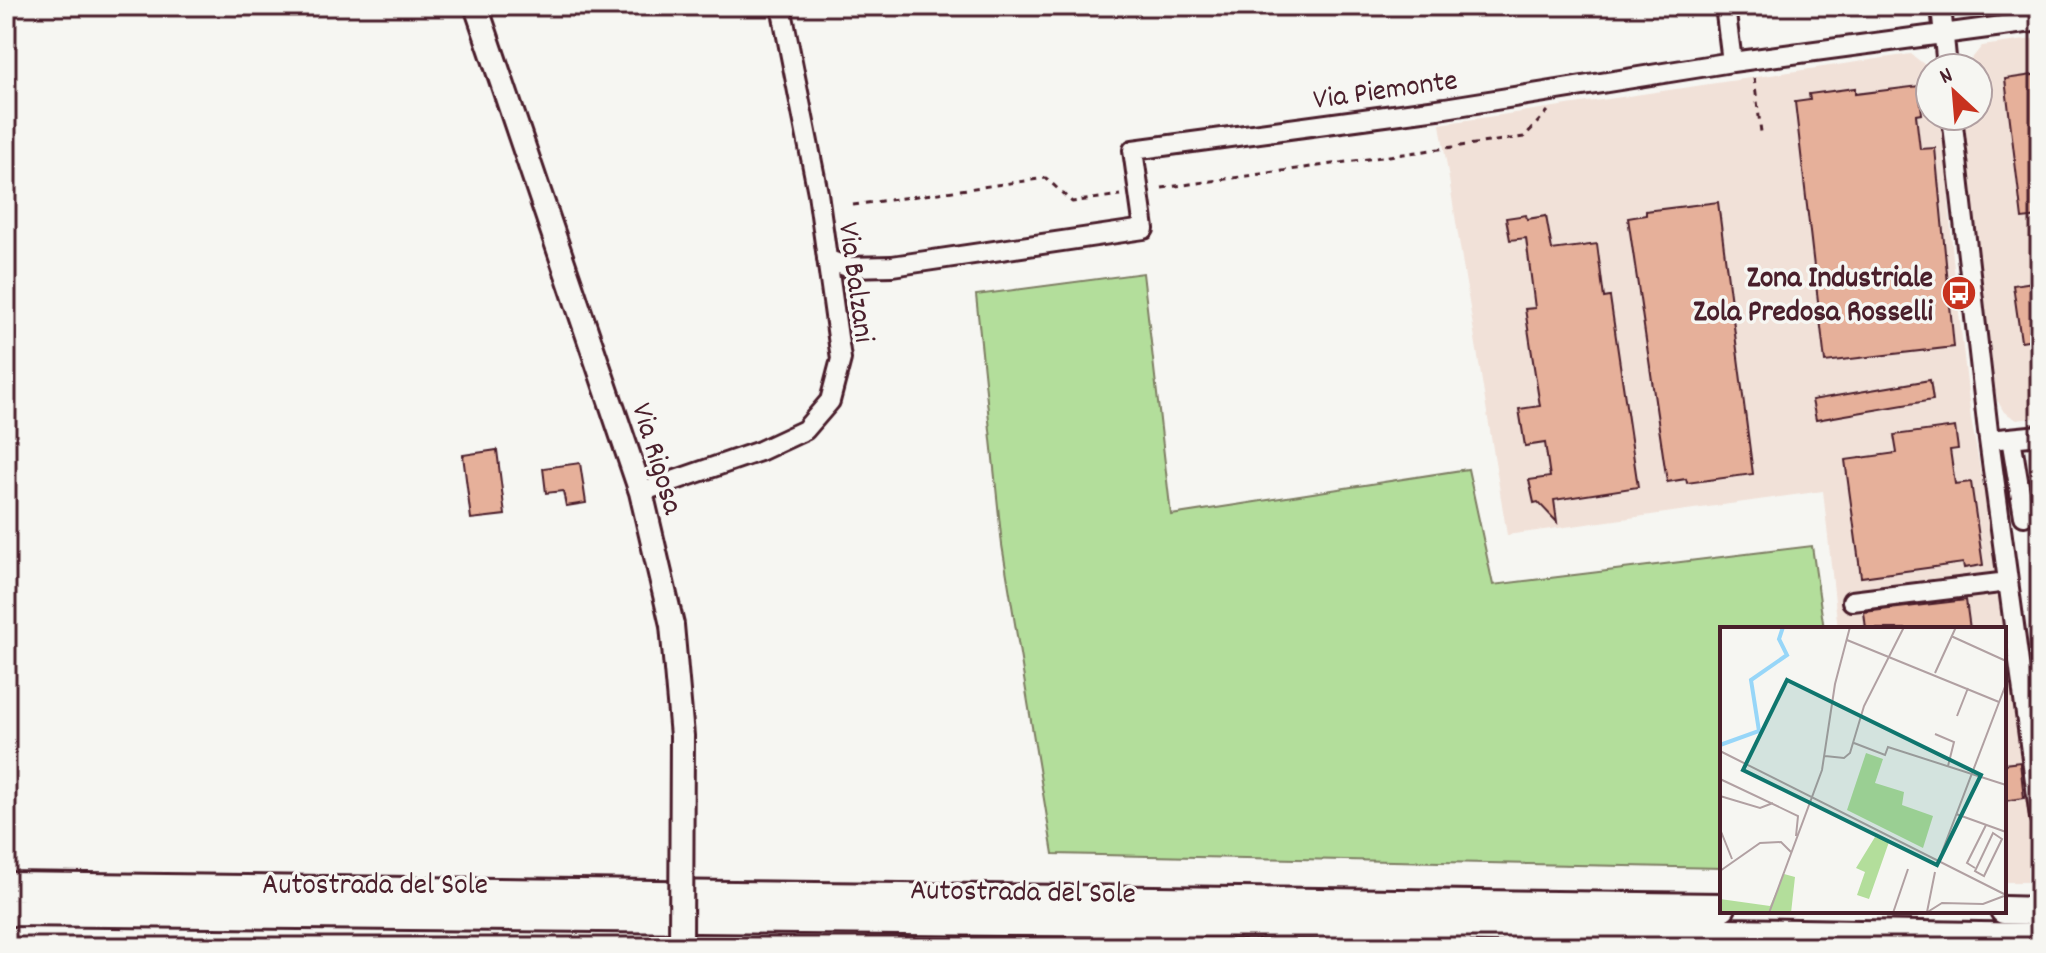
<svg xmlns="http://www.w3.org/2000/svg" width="2046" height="953" viewBox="0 0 2046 953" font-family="Dekko,sans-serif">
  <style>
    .built { fill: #f1e1d8 }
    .green { fill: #b3de9b; stroke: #7e7e63; stroke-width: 2 }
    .building { fill: #e6b09a; stroke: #4a1f2b; stroke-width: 2 }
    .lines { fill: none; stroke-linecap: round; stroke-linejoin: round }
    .minor-casing { stroke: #4a1f2b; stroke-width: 24 }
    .major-casing { stroke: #4a1f2b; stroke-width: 28 }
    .highway-casing { stroke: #4a1f2b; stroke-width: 32 }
    .path { stroke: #4a1f2b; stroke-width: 3; stroke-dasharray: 6 6; stroke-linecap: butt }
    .minor { stroke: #f6f6f2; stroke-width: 18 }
    .major { stroke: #f6f6f2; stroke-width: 22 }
    .highway { stroke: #f6f6f2; stroke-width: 26 }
    .major-bridge-casing { stroke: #4a1f2b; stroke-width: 28; stroke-linecap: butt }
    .major-bridge { stroke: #f6f6f2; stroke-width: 22 }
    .labels { text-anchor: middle; stroke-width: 7; stroke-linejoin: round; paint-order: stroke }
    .street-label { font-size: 30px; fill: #4a1f2b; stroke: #f6f6f2 }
    .poi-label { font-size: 30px; font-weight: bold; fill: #4a1f2b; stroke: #f6f6f2; text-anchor: end }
    .inset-river { fill: none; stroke: #97d6f8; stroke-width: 4 }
    .inset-road { fill: none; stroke: #b1a0a2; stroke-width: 2 }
    .view { fill: #0f766e; fill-opacity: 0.15; stroke: #0f766e; stroke-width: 4 }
    .inset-edge { fill: none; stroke: #4a1f2b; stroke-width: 4 }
  </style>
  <rect width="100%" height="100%" fill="#f6f6f2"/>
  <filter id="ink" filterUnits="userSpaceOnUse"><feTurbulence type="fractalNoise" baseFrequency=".0125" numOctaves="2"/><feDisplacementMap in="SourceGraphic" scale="16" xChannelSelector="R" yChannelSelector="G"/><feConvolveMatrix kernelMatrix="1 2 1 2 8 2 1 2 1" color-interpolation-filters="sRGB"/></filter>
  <g filter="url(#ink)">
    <!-- built -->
    <path class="built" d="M 2040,38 L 2040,417 L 2017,420 L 2004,412 L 1997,400 L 1962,116 L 1978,116 L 1978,68 L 1964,68 L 1982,46 Z
      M 1911,54 L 1930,69 L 1930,116 L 1943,116 L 1953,259 L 1971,419 L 1998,567 L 2016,563 L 2040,745 L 2040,882 L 2004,882 L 2004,629 L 1838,629 L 1823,491 L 1507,535 L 1440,124 Z"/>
    <!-- green -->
    <path class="green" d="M 1143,273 L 1171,515 L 1468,469 L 1493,585 L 1812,546 L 1824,629 L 1722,629 L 1722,868 L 1053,854 L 1002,545 L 976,295 Z"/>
    <!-- building -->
    <path class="building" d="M 2040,74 L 2040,217 L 2022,219 L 2005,79 Z
      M 1919,86 L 1922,114 L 1916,115 L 1920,149 L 1935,148 L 1954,347 L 1825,362 L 1795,102 L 1810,100 L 1809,94 L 1855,88 L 1855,94 Z
      M 1718,202 L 1753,474 L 1687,483 L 1686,479 L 1667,482 L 1628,218 L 1646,215 L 1646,211 Z
      M 1526,215 L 1527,219 L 1546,216 L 1552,250 L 1597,244 L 1604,298 L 1610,297 L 1638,487 L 1554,500 L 1557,522 L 1538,502 L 1534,503 L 1529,480 L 1550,477 L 1545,443 L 1525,446 L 1519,409 L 1540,406 L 1525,309 L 1535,308 L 1526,238 L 1510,240 L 1506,218 Z
      M 2040,281 L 2040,338 L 2021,341 L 2013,285 Z
      M 1930,380 L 1933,400 L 1816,420 L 1812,400 Z
      M 1955,427 L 1958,449 L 1950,450 L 1955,484 L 1971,482 L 1983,565 L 1964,568 L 1963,563 L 1861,577 L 1845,460 L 1897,453 L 1894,435 Z
      M 497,450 L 505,515 L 471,519 L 463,455 Z
      M 580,463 L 586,503 L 566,506 L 563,491 L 546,493 L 543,468 Z
      M 1966,600 L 1970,629 L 1866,629 L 1864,612 Z
      M 2020,762 L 2024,798 L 2004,801 L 2004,764 Z"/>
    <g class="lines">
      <!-- minor casing -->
      <g class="minor-casing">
        <path id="minor" d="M 1725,6 L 1732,62
          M 1941,6 L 1947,68
          M 1952,116 L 1989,440 L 2040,818
          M 827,259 L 847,267 L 892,266 L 1144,229 L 1133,150 L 1445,108 L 1732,62 L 2040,21
          M 2011,438 L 2024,516
          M 1999,439 L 2040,435
          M 641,492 L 760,451 L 805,430 L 830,401 L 841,359 L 818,193 L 781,6
          M 1852,601 L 2008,582"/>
      </g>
      <!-- major casing -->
      <g class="major-casing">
        <path id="major" d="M 476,6 L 641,492 L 672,625"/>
      </g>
      <!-- highway casing -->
      <g class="highway-casing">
        <path id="highway" d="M 6,886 L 1722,907
          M 2004,910 L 2040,911
          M 6,912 L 1309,925 L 2040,937"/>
      </g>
      <!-- path -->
      <path class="path" d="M 1754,78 L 1761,132
        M 1162,188 L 1524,137 L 1548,111
        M 853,205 L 1046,178 L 1072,202 L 1120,195"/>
      <!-- minor -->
      <use href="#minor" class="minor"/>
      <!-- major -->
      <use href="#major" class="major"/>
      <!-- highway -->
      <use href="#highway" class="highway"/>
      <!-- major-bridge casing -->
      <g class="major-bridge-casing">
        <path id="major-bridge" d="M 672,625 L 682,736 L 681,947"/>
      </g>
      <!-- major-bridge -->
      <use href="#major-bridge" class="major-bridge"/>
    </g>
  </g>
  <!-- icons -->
  <defs>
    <g id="bus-disc" transform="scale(1.8)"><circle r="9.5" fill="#c8321e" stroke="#f6f6f2"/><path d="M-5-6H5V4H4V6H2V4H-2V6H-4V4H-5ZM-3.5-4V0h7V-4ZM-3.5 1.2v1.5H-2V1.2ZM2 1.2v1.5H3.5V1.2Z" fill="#fff"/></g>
  </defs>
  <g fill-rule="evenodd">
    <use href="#bus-disc" x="1959" y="293"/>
  </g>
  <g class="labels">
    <!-- street labels -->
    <g class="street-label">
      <text transform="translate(1385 88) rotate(-8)" y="10">Via Piemonte</text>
      <text transform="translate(858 282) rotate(82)" y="10">Via Balzani</text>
      <text transform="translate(659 458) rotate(73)" y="10">Via Rigosa</text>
      <text x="375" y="893">Autostrada del Sole</text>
      <text transform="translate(1023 890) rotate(1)" y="10">Autostrada del Sole</text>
    </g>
    <!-- poi labels -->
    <g class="poi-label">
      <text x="1933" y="286">Zona Industriale<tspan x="1933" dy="34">Zola Predosa Rosselli</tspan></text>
    </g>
  </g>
  <!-- overview -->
  <g transform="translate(1720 627)">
    <rect width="286" height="286" fill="#f6f6f2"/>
    <path d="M 146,126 L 163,132 L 155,156 L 184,165 L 182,178 L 213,189 L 203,221 L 127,183 ZM 155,210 L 169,215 L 149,272 L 137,268 L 145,245 L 136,241 ZM 64,247 L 75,250 L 71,286 L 0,286 L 0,272 L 50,279 Z" fill="#b3de9b"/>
    <path class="inset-river" d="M 0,118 L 39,104 L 31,53 L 67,28 L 59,12 L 63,0"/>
    <path class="inset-road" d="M 231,9 L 286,34M 127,13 L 279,75M 215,46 L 236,0M 237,89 L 248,61M 215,107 L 234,115 L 228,139M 134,116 L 165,128 L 168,120 L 286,158M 0,124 L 286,268M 105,129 L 124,131 L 130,126 L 144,79 L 184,0M 0,152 L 78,189 L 76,209M 0,169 L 40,181 L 53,176M 236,187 L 286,205M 0,202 L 12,232M 273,206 L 282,212 L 264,249 L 255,244 ZM 222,225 L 286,57M 255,241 L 247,236 L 266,198M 0,244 L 40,216 L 61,215 L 71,225M 207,285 L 215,245M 49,286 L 102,143 L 115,57 L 130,0M 173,286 L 188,242M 206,286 L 222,276 L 263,277 L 284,269"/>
    <path class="view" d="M 67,53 L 261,148 L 217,238 L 23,143 Z"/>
    <rect width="286" height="286" class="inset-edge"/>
  </g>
  <!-- margin -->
  <rect width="2046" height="953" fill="none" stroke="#f6f6f2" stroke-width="32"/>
  <rect x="16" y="16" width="2014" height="921" fill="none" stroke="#4a1f2b" stroke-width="3" filter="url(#ink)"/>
  <!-- north arrow -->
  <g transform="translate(1954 92) rotate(334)"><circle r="38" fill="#f6f6f2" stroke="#b1a0a2" stroke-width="2"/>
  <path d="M0-6L14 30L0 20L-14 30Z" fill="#c8321e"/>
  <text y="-12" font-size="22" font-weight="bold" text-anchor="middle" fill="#4a1f2b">N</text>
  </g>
</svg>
